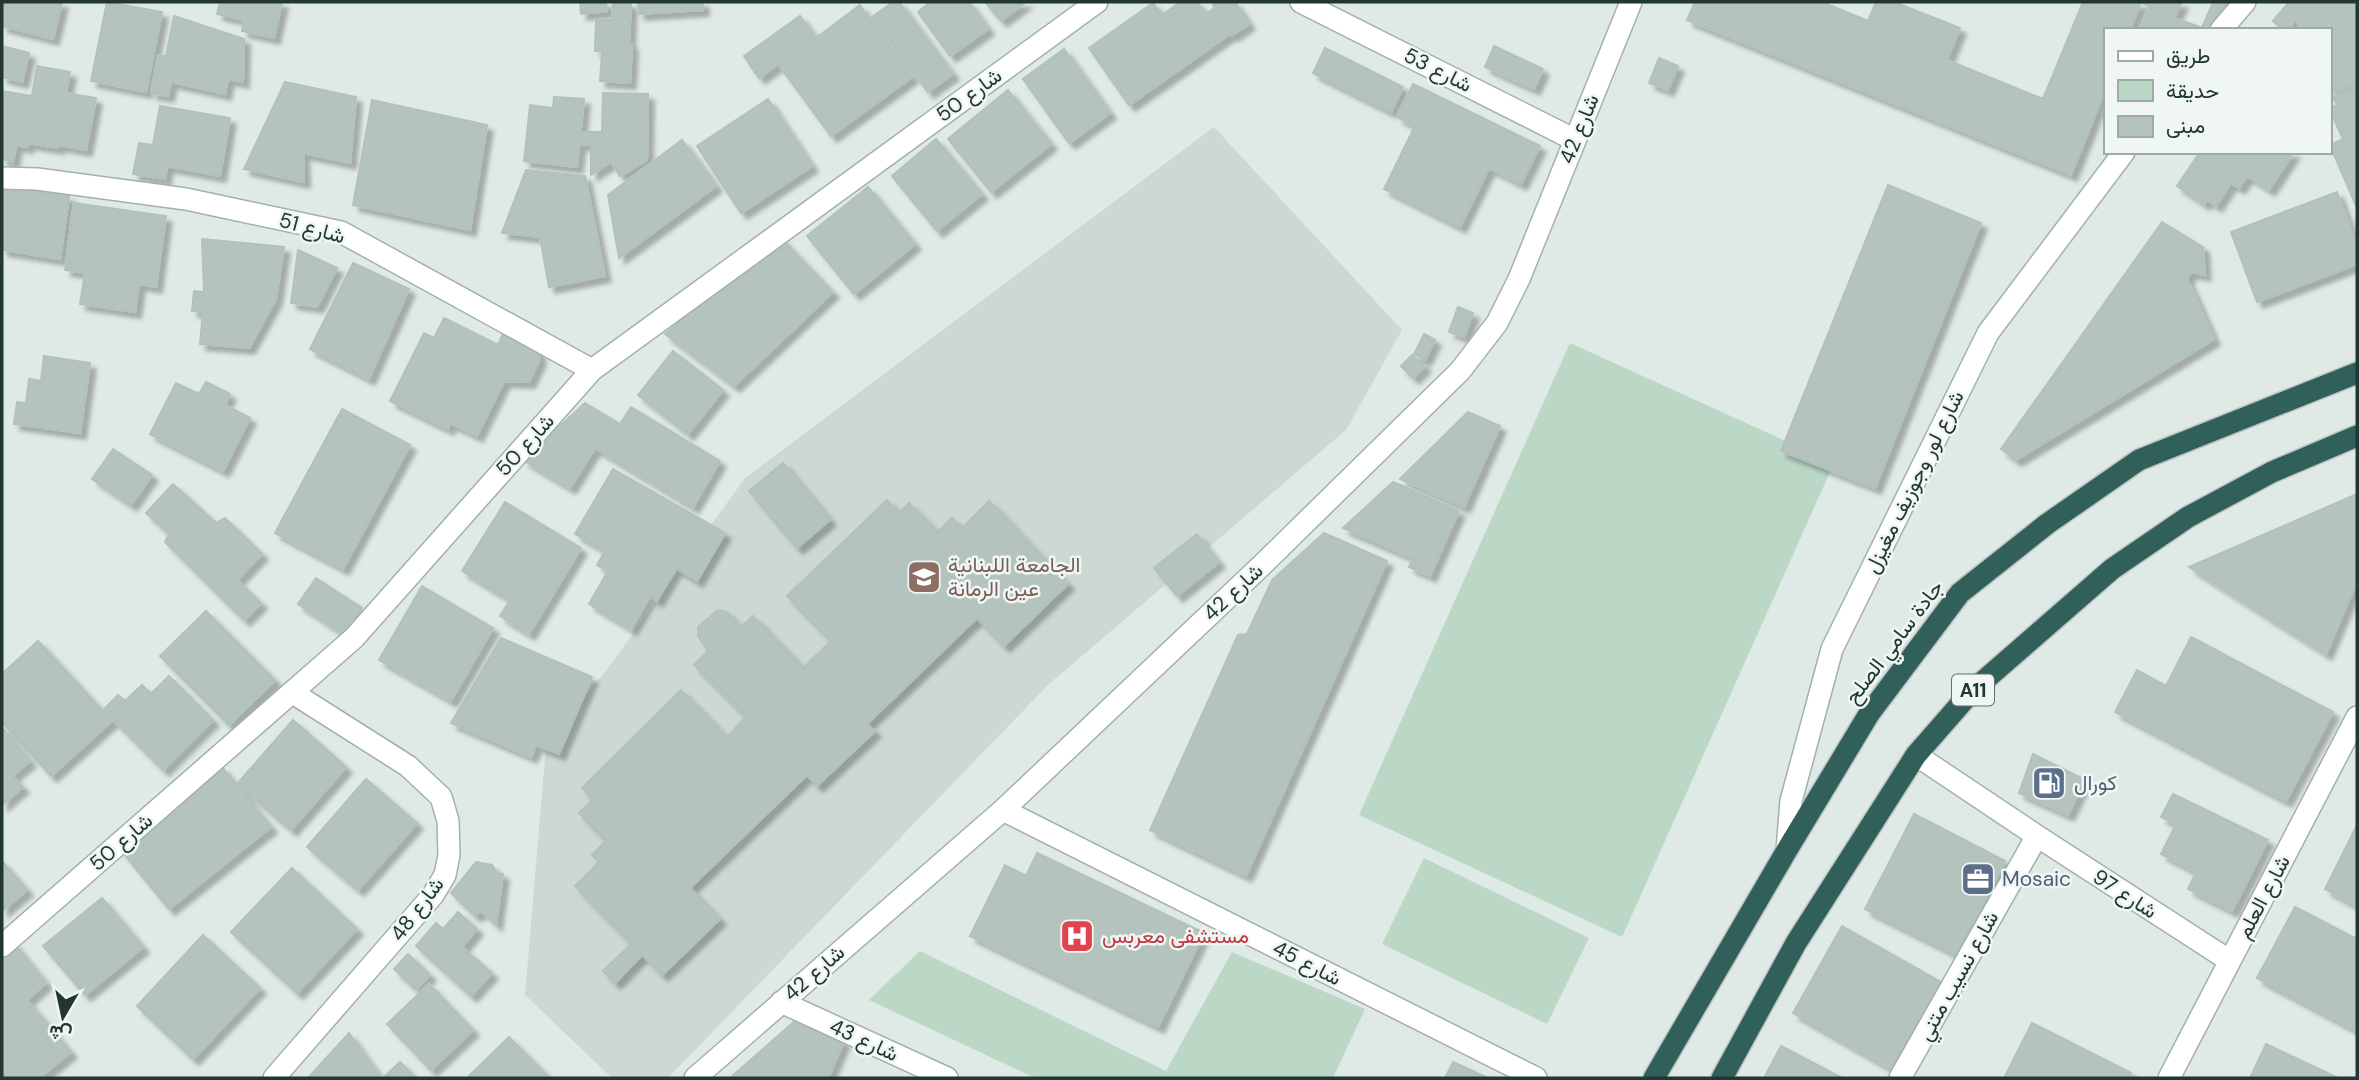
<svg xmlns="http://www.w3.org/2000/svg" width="2359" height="1080" viewBox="0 0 2359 1080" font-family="'DM Sans',Vazirmatn,sans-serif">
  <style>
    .built { fill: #cdd8d4 }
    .green { fill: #bad8c5 }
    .building { fill: #b5c3be; stroke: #b2c1bc; stroke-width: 2; filter: url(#shadow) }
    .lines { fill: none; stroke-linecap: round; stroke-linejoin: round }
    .minor-casing { stroke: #a3b0ac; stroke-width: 24 }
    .highway-casing { stroke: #bdc3c2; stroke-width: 24 }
    .minor { stroke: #fff; stroke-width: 21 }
    .highway { stroke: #31605a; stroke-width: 21 }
    .labels { text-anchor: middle; stroke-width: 5; stroke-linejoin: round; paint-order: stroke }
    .shield { fill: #eff6f3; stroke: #60706d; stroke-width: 2 }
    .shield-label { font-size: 19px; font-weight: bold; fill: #223733 }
    .street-label { font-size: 21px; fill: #223733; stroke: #eff6f3 }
    .education-label { font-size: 21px; fill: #785e54; stroke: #eff6f3; text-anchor: start }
    .service-label { font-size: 21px; fill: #4e5e75; stroke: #eff6f3; text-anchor: start }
    .health-label { font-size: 21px; fill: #be3a42; stroke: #eff6f3; text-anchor: start }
  </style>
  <defs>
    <filter id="shadow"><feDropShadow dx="6" dy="6" stdDeviation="2" flood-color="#0004"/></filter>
  </defs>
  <rect width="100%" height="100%" fill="#dfe9e5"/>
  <!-- built -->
  <path class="built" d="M 1214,127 L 1402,330 L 1346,430 L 1049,684 L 668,1078 L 612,1078 L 525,995 L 547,734 L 603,675 L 745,478 Z"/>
  <!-- green -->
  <path class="green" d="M 1570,343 L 1834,463 L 1622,937 L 1359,815 Z
    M 1424,858 L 1589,938 L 1547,1024 L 1382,944 Z
    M 920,951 L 1166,1071 L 1232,952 L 1365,1009 L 1333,1078 L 1035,1078 L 869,1000 Z"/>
  <!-- building -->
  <path class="building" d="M 2,2 L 62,2 L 53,39 L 2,26 Z
    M 107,2 L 162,12 L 146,92 L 91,81 Z
    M 220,2 L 282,2 L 274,38 L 242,31 L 244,20 L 217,14 Z
    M 580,2 L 606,2 L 607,11 L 581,14 Z
    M 613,2 L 631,3 L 629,44 L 632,44 L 630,83 L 600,81 L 602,51 L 595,51 L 596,19 L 612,20 Z
    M 638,2 L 703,2 L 703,10 L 639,14 Z
    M 893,2 L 899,2 L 953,74 L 928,92 L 872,17 Z
    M 930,2 L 969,2 L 988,29 L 950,56 L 918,12 Z
    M 985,2 L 1026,2 L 1001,21 Z
    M 1180,2 L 1197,2 L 1206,14 L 1213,9 L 1230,34 L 1129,105 L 1089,48 L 1153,3 L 1162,15 Z
    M 1219,2 L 1235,2 L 1249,24 L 1232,35 L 1213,5 Z
    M 1695,2 L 1822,2 L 1868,21 L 1876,2 L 1894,2 L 1960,28 L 1947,60 L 2043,99 L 2083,2 L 2141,3 L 2130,30 L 2105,30 L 2105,90 L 2071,175 L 1687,20 Z
    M 2140,2 L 2182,2 L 2175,17 Z
    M 2213,2 L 2229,2 L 2209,30 L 2140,30 L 2149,8 L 2202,28 Z
    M 2289,2 L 2357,2 L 2357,83 L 2329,95 L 2329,30 L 2301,30 L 2296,19 L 2287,30 L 2283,30 L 2273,21 Z
    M 860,5 L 912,77 L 831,136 L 778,64 L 759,78 L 744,56 L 800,16 L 816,38 Z
    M 174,16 L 244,39 L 243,82 L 228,79 L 225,94 L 171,82 L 168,96 L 151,93 L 158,55 L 166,56 Z
    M 2,46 L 29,53 L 22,82 L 2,77 Z
    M 1494,46 L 1543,69 L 1534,89 L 1485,67 Z
    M 1325,48 L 1403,87 L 1391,112 L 1313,73 Z
    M 1064,49 L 1110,113 L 1069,143 L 1023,79 Z
    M 1659,58 L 1678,66 L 1668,90 L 1649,83 Z
    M 37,66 L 70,72 L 66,93 L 96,98 L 86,150 L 58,145 L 58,148 L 28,143 L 27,147 L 16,145 L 13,162 L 2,159 L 2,91 L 32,96 Z
    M 285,82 L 356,97 L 350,163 L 303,153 L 304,182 L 244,169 Z
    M 1413,84 L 1540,146 L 1521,184 L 1489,168 L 1460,227 L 1384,189 L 1415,126 L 1397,117 Z
    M 2357,87 L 2357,208 L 2330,145 L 2343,139 L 2329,108 L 2337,105 L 2333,97 Z
    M 1008,90 L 1051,144 L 991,192 L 948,139 Z
    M 603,93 L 648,94 L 647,160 L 620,176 L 611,162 L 591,175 L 591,145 L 582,144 L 582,132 L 602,132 Z
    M 554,97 L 584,99 L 577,167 L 524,161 L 530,105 L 553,108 Z
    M 768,99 L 812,166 L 741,213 L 697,146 Z
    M 372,100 L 487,125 L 470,230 L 353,205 Z
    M 160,106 L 230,118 L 220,176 L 167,166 L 165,179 L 133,174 L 139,143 L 153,145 Z
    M 936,139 L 982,194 L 937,231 L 892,176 Z
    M 682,140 L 716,186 L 619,258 L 608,195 Z
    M 2200,152 L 2294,152 L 2269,190 L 2247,176 L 2239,188 L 2231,183 L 2216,206 L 2207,200 L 2204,204 L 2177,186 Z
    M 526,170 L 585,176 L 605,276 L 549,287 L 540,237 L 502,233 Z
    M 1888,185 L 1981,223 L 1875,488 L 1781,451 Z
    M 2,186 L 69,196 L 60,259 L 2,250 Z
    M 868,187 L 915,244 L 854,294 L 807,236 Z
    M 2337,192 L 2357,247 L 2357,264 L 2257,302 L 2231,232 Z
    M 74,203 L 166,216 L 156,287 L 139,284 L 135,312 L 80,304 L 85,273 L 65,270 Z
    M 2162,222 L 2203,247 L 2205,275 L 2191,272 L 2187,279 L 2214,339 L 2016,460 L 2001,449 Z
    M 781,238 L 833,292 L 734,386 L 665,334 Z
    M 202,239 L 284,247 L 276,299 L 249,348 L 200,344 L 203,312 L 192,311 L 194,291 L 204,292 Z
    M 298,250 L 337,268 L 317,307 L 291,303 Z
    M 353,263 L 409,289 L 369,379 L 310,349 Z
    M 1458,307 L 1473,313 L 1464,337 L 1449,332 Z
    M 444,318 L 498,345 L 505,329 L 536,344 L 540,359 L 529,382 L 504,381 L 477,436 L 450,423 L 448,429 L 390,401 L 424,333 L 434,338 Z
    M 1424,334 L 1435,340 L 1425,360 L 1414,354 Z
    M 673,351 L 723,390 L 688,434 L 638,395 Z
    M 1412,355 L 1425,366 L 1413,378 L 1401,366 Z
    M 44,356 L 90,363 L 80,433 L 14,424 L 17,402 L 26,403 L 29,379 L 41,381 Z
    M 206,382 L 230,394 L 225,405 L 250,418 L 223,471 L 150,434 L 176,383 L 199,394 Z
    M 585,403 L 620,424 L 631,407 L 720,461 L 693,507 L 595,448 L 570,488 L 523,460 Z
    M 342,409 L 410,445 L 343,569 L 275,533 Z
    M 1468,412 L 1500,426 L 1464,507 L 1400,479 Z
    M 113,449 L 152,475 L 131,505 L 92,479 Z
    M 783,463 L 830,520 L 797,548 L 749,491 Z
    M 613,469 L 725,533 L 697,581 L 676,568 L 657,601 L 650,596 L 631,629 L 589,604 L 608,571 L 597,565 L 605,551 L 575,534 Z
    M 1393,482 L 1459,511 L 1430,576 L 1409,567 L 1413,558 L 1343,528 Z
    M 173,484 L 216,523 L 225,518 L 262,554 L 237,580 L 261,603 L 244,620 L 165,542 L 169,534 L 146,513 Z
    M 2357,494 L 2357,581 L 2326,654 L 2189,567 Z
    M 887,500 L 899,513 L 909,503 L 938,532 L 952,518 L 962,528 L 989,501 L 1068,584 L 1004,646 L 977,618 L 867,724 L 875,731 L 817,786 L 807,775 L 690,888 L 720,919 L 662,975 L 575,886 L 599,862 L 592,855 L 606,841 L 579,813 L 593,799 L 582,788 L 681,690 L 727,737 L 746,717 L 694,665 L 708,651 L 698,636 L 698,627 L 718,610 L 727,612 L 741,627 L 753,616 L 803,668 L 831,641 L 787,596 Z
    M 505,502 L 581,548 L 529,634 L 500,616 L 510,600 L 462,571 Z
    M 1324,533 L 1387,561 L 1246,876 L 1150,830 L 1238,635 L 1247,634 L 1272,580 Z
    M 1197,534 L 1219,562 L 1177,596 L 1154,568 Z
    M 316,578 L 362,608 L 345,635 L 298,604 Z
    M 422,586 L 493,628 L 451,701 L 379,660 Z
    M 206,611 L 275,680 L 229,725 L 160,656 Z
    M 2191,637 L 2333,712 L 2286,801 L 2115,712 L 2137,670 L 2166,686 Z
    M 501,638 L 592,677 L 559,754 L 536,745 L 531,757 L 451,723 Z
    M 38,641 L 112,721 L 51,776 L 2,722 L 2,674 Z
    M 169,676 L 213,720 L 163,770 L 103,710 L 118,695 L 125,701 L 142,685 L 151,694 Z
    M 293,720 L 346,767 L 291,830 L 237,784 Z
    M 2,727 L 30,761 L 12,776 L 23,787 L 2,805 Z
    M 2033,754 L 2085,780 L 2068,815 L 2019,793 Z
    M 222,767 L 271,827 L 169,909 L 120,849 Z
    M 366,779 L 417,823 L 358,890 L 307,847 Z
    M 2173,794 L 2268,840 L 2232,911 L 2188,889 L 2196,872 L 2161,854 L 2176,824 L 2161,817 Z
    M 1914,814 L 2005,861 L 1957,955 L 1865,909 Z
    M 2357,825 L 2357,906 L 2325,889 Z
    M 1037,853 L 1204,933 L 1158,1027 L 970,936 L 1005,865 L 1026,876 Z
    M 2,861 L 27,890 L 2,911 Z
    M 476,862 L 492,865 L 496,872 L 503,874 L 496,925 L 481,911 L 475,916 L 451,893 Z
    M 292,868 L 357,929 L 297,993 L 231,932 Z
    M 102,898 L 143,947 L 85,995 L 43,946 Z
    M 2295,907 L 2357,939 L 2357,1031 L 2257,978 Z
    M 458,912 L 477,929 L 462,947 L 492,973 L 471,996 L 416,946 L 436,923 L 443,929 Z
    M 1842,926 L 1941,982 L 1891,1069 L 1793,1013 Z
    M 203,935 L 260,988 L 193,1059 L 137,1006 Z
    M 13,942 L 46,983 L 27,1000 L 71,1052 L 39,1078 L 5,1078 L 2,1074 L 2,952 Z
    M 632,943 L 643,954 L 615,983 L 603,971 Z
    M 408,954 L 430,975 L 416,990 L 394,969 Z
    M 429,984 L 473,1030 L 431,1070 L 387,1024 Z
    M 796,1020 L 844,1041 L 828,1078 L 730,1078 Z
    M 2032,1023 L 2131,1073 L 2128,1078 L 2004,1078 Z
    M 349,1033 L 381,1078 L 308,1078 Z
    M 509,1037 L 550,1078 L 467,1078 Z
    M 2266,1044 L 2338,1078 L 2250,1078 Z
    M 1781,1046 L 1842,1078 L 1764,1078 Z
    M 400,1062 L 416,1078 L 383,1078 Z
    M 1453,1062 L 1488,1078 L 1445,1078 Z"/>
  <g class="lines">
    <!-- minor casing -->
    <g class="minor-casing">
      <path id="minor" d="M 1301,2 L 1575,140
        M 2221,30 L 2245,2
        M 2,178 L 37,179 L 186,199 L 341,232 L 592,370
        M 1916,755 L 2037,836 L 2230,961
        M 1003,810 L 1536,1078
        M 1787,850 L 1791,801 L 1832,649 L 1988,333 L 2124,152
        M 2,946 L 354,638 L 592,370 L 1097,2
        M 781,1002 L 947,1078
        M 274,1078 L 433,895 L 445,875 L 449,855 L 448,821 L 441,797 L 408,766 L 293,693
        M 695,1078 L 1003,810 L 1261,566 L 1460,371 L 1497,323 L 1519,279 L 1631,2
        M 1900,1078 L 2037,836
        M 2169,1078 L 2357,717"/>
    </g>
    <!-- highway casing -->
    <g class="highway-casing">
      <path id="highway" d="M 1654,1078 L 1787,850 L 1869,714 L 1960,593 L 2047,524 L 2139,460 L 2357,373
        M 1722,1078 L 1796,943 L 1916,755 L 1972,691 L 2112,569 L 2188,517 L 2272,472 L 2357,436"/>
    </g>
    <!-- minor -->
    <use href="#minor" class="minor"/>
    <!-- highway -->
    <use href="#highway" class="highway"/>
  </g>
  <!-- icons -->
  <defs>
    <g id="university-square" transform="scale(1.75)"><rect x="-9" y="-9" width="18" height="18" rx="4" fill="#8d6e63" stroke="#eff6f3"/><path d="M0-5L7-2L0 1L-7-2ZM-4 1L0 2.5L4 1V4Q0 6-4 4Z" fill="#fff"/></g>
    <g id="fuel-square" transform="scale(1.75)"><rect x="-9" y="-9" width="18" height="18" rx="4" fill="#5c6f8a" stroke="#eff6f3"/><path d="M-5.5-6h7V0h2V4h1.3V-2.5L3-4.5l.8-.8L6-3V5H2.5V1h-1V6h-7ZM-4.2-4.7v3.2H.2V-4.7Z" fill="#fff"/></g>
    <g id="office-square" transform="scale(1.75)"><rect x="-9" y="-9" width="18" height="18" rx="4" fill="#5c6f8a" stroke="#eff6f3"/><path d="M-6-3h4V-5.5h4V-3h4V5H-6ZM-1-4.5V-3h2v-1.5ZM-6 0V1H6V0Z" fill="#fff"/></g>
    <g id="hospital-square" transform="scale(1.75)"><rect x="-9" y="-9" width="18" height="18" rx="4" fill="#e0444e" stroke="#eff6f3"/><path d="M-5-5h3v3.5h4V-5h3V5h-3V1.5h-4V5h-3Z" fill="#fff"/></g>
  </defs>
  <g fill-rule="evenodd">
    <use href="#university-square" x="924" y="577"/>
    <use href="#fuel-square" x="2049" y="783"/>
    <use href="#office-square" x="1978" y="879"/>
    <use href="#hospital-square" x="1077" y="936"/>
  </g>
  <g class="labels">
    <!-- shield labels -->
    <rect class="shield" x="1952" y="674.5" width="42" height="31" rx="5"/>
    <g class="shield-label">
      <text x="1973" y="697">A11</text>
    </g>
    <!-- street labels -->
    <g class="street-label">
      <text transform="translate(1438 70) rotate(27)" y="7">شارع 53</text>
      <text transform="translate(969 95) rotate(-36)" y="7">شارع 50</text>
      <text transform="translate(1579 129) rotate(-68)" y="7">شارع 42</text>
      <text transform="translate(312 228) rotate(15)" y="7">شارع 51</text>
      <text transform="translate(525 445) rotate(-48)" y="7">شارع 50</text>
      <text transform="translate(1914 482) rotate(-64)" y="7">شارع لور وجوزيف مغيزل</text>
      <text transform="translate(1233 592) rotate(-43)" y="7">شارع 42</text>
      <text transform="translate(1894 642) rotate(-53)" y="7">جادة سامي الصلح</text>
      <text transform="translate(121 842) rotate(-41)" y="7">شارع 50</text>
      <text transform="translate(2125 894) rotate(33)" y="7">شارع 97</text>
      <text transform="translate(2263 897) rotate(-62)" y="7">شارع العلم</text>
      <text transform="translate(417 909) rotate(-53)" y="7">شارع 48</text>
      <text transform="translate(1307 963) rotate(27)" y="7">شارع 45</text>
      <text transform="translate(814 973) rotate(-41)" y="7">شارع 42</text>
      <text transform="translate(1958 976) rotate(-61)" y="7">شارع نسيب متني</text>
      <text transform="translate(864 1040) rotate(25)" y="7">شارع 43</text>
    </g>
    <!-- education labels -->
    <g class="education-label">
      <text x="948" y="572">الجامعة اللبنانية<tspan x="948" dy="24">عين الرمانة</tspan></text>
    </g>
    <!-- service labels -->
    <g class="service-label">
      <text x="2074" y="790">كورال</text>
      <text x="2002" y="886">Mosaic</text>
    </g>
    <!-- health labels -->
    <g class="health-label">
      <text x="1102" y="943">مستشفى معربس</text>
    </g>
  </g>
  <!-- border -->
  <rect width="2359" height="1080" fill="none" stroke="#223733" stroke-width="7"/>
  <!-- legend -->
  <rect x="2104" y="28" width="228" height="126" fill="#eff6f3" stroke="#9daaa6" stroke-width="2"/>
  <rect x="2118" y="51" width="35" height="10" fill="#ffffff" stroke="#9daaa6" stroke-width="2"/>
  <text x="2166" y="63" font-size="21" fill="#223733">طريق</text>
  <rect x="2118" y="80" width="35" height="21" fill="#bad8c5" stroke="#9daaa6" stroke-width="2"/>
  <text x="2166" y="98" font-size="21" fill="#223733">حديقة</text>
  <rect x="2118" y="116" width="35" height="21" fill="#b5c3be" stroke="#9daaa6" stroke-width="2"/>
  <text x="2166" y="133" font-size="21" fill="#223733">مبنى</text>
  <!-- north arrow -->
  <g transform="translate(63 1017) rotate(189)" stroke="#eff6f3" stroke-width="5" paint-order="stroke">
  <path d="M0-5L12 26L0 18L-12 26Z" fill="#223733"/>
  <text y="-10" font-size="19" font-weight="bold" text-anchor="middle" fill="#223733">ش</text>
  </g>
</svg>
